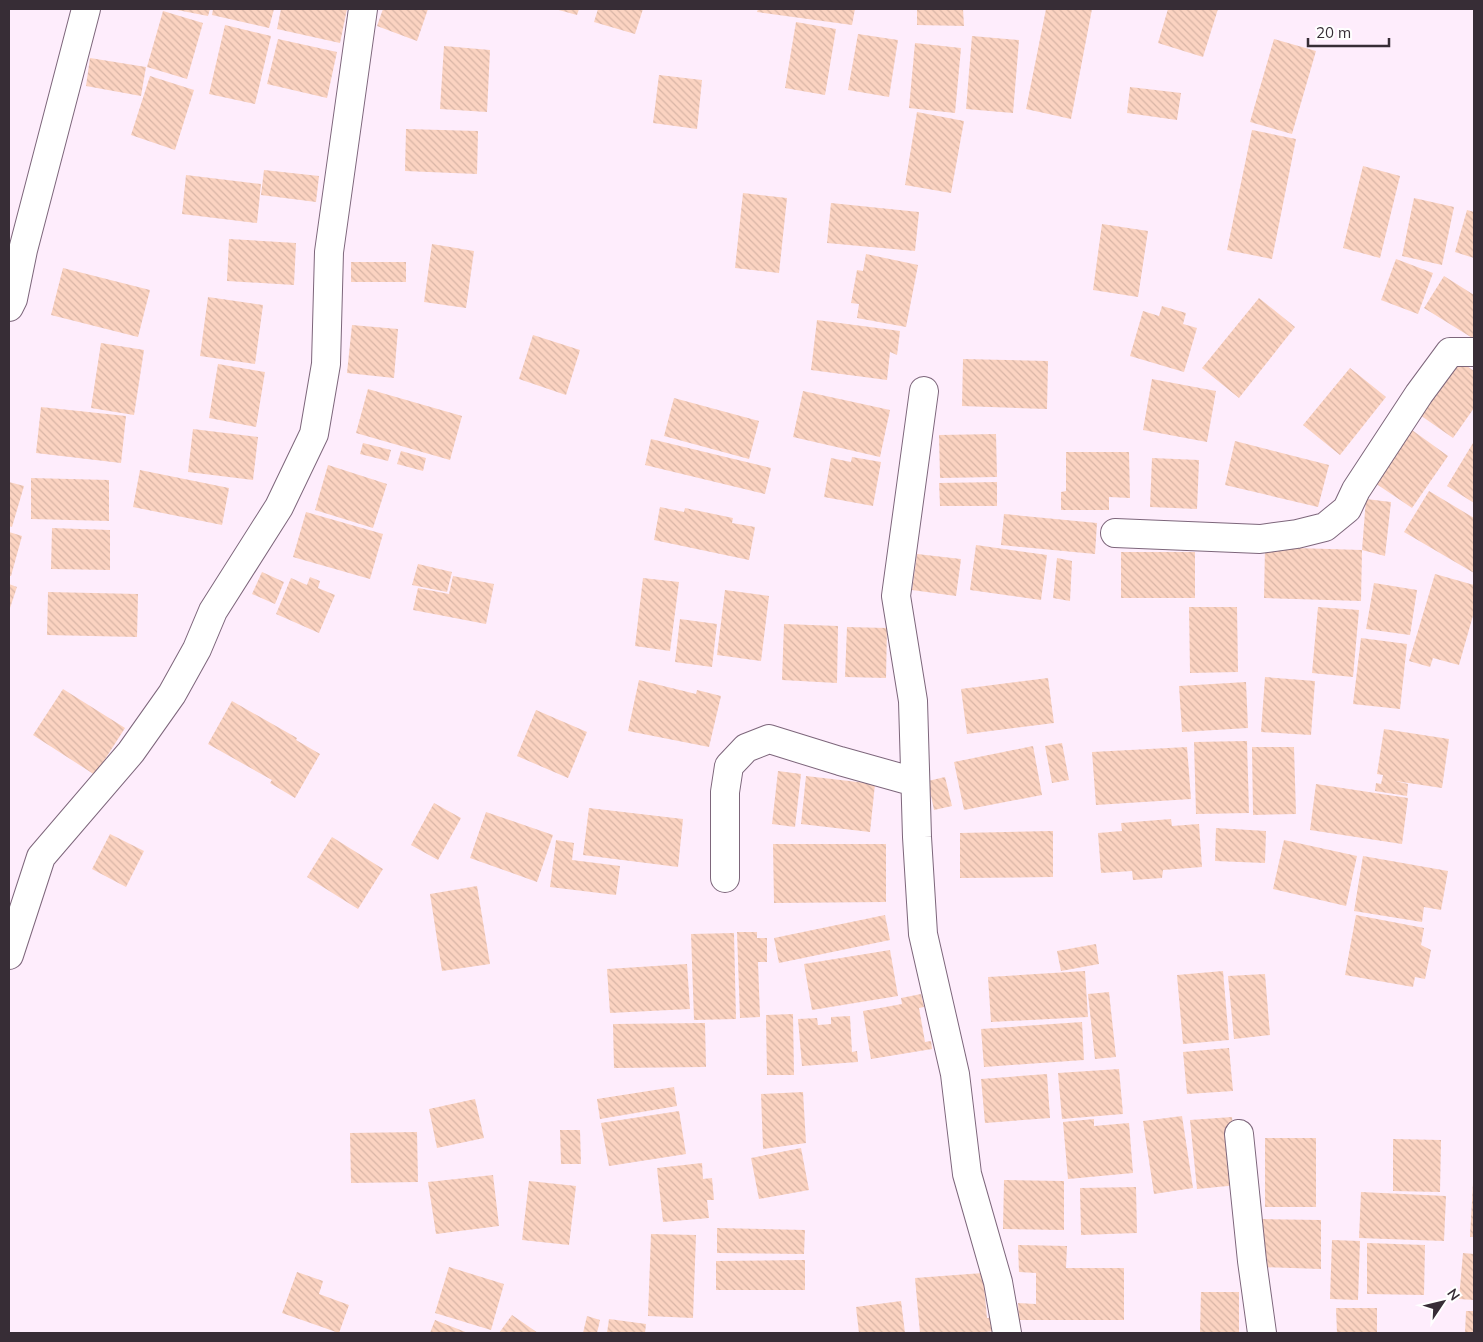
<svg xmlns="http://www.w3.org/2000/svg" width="1483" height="1342" viewBox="0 0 1483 1342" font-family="Mulish,sans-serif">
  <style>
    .building { fill: url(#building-back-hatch) }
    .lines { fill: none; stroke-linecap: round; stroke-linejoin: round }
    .minor-casing { stroke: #7d667b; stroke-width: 30 }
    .minor { stroke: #fff; stroke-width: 28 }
  </style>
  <defs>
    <pattern id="building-back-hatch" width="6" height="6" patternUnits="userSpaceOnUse" patternTransform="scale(1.25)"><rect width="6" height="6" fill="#fbd3c1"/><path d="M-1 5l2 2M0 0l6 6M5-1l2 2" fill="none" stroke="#d8b5a6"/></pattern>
  </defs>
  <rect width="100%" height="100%" fill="#feedfc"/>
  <!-- building -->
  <path class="building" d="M 172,9 L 210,9 L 208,16 Z
    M 213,9 L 274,9 L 269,28 L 212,15 Z
    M 281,9 L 347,9 L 340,43 L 277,29 Z
    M 383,9 L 428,9 L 417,41 L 377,26 Z
    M 555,9 L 579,9 L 577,15 Z
    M 598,9 L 643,9 L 635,34 L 594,22 Z
    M 758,9 L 855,9 L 852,25 L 757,12 Z
    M 917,9 L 963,9 L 964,26 L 917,25 Z
    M 1046,9 L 1092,9 L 1071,119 L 1026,109 Z
    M 1168,9 L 1218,9 L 1203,57 L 1158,43 Z
    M 163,11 L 203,23 L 187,79 L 147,67 Z
    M 796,22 L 836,29 L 825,95 L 785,88 Z
    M 225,25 L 271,36 L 255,104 L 209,94 Z
    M 858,34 L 898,40 L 889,97 L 848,90 Z
    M 972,36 L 1019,40 L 1013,113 L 966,109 Z
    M 278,39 L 337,52 L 327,98 L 267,84 Z
    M 1274,39 L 1316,51 L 1292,134 L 1250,122 Z
    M 915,43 L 961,48 L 955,113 L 909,108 Z
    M 444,46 L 490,50 L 487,112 L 440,109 Z
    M 90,58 L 146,67 L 141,96 L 86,86 Z
    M 659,75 L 702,80 L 697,129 L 653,123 Z
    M 150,76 L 194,90 L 175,150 L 131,135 Z
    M 1130,87 L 1181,93 L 1177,120 L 1127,113 Z
    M 917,112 L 964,121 L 951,193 L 905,185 Z
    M 406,129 L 478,131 L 477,174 L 405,171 Z
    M 1252,130 L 1296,139 L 1272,259 L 1227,250 Z
    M 1363,166 L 1400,176 L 1380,258 L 1343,248 Z
    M 264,170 L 319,176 L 316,202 L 261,195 Z
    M 186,175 L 261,184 L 257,223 L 182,214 Z
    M 743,193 L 787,198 L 779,273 L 735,268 Z
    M 1414,198 L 1454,207 L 1442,265 L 1402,256 Z
    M 831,203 L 919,212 L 915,251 L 827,243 Z
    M 1467,210 L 1474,212 L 1474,258 L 1455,252 Z
    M 1102,224 L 1148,231 L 1138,297 L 1093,290 Z
    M 229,239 L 296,243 L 294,285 L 227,281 Z
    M 432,244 L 474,251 L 466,308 L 424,302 Z
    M 866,254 L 918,265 L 906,327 L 857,318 L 859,304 L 851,303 L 857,270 L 863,271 Z
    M 1396,259 L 1433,273 L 1418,314 L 1381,300 Z
    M 351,262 L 406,262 L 406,282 L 351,282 Z
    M 63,268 L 150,290 L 138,337 L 51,315 Z
    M 1444,276 L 1474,295 L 1474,339 L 1424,308 Z
    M 208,297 L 263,305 L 255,364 L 200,356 Z
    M 1259,298 L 1295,327 L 1239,398 L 1202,368 Z
    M 1162,306 L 1186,313 L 1183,324 L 1197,328 L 1184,372 L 1130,356 L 1143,311 L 1159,316 Z
    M 817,320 L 900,331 L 897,355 L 890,352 L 887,380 L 811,370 Z
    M 352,325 L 398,329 L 394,378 L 347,373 Z
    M 533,335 L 580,350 L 566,395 L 519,379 Z
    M 101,343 L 144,350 L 134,415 L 91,408 Z
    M 963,359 L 1048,361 L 1047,409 L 962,406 Z
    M 1458,360 L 1474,371 L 1474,408 L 1453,438 L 1420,415 Z
    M 218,364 L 265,372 L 256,427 L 209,418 Z
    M 1350,368 L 1386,397 L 1340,455 L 1303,425 Z
    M 1152,379 L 1216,391 L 1207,442 L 1143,430 Z
    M 368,389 L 462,416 L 450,460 L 356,433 Z
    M 803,391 L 890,410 L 880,457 L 793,437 Z
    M 674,398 L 759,421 L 749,459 L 664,436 Z
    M 41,407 L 126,416 L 121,463 L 36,453 Z
    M 193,429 L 258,437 L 253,480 L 188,472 Z
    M 1412,430 L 1448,456 L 1412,508 L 1375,483 Z
    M 996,434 L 997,477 L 940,478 L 939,435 Z
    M 651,439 L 771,468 L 765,494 L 645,465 Z
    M 1235,441 L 1329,465 L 1318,507 L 1225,485 Z
    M 363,443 L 391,450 L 388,461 L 360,454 Z
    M 1473,443 L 1474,444 L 1474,503 L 1447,486 Z
    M 401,451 L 426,458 L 423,471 L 397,464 Z
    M 1066,452 L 1129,452 L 1130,498 L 1109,497 L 1109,510 L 1061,510 L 1061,492 L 1066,491 Z
    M 852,457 L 881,462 L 873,506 L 824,497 L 831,458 L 851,462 Z
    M 1152,458 L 1199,460 L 1197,509 L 1150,507 Z
    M 328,465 L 387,484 L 373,528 L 315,510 Z
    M 140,470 L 229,488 L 222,525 L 133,507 Z
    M 31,478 L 109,480 L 109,521 L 31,519 Z
    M 9,482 L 24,486 L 12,527 L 9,526 Z
    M 997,482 L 997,506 L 940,506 L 939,483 Z
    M 1429,491 L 1474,518 L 1474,573 L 1404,532 Z
    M 1366,499 L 1391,502 L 1385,556 L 1362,550 L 1361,601 L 1264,598 L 1265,547 L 1362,550 Z
    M 660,507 L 684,512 L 685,508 L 733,518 L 732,523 L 755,527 L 749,560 L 654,540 Z
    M 306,512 L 383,534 L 370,579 L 293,557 Z
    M 1004,514 L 1097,523 L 1095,554 L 1001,545 Z
    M 52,528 L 110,530 L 110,570 L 51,569 Z
    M 9,532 L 22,536 L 11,576 L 9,576 Z
    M 976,545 L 1047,555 L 1041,600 L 970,590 Z
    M 1121,552 L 1195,552 L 1195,598 L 1121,598 Z
    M 917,554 L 961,559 L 956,596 L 912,590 Z
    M 1057,558 L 1072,561 L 1070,601 L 1053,598 Z
    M 418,564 L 452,572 L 447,592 L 412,585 Z
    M 262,572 L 284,582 L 275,604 L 252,594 Z
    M 1435,574 L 1474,585 L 1474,612 L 1459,665 L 1433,658 L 1430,667 L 1409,661 Z
    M 453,576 L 494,584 L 486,624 L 413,610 L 418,588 L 449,594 Z
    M 310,577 L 320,581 L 318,588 L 335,595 L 319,633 L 276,614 L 291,578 L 307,585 Z
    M 643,578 L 679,582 L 670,651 L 635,646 Z
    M 1374,583 L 1417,590 L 1410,635 L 1366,629 Z
    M 9,584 L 17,587 L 9,611 Z
    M 725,590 L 769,596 L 761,661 L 717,655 Z
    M 48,592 L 138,594 L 137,637 L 47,635 Z
    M 1189,607 L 1237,607 L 1238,672 L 1190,673 Z
    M 1318,607 L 1359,610 L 1353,677 L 1312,673 Z
    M 680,619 L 717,624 L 712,667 L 675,662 Z
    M 784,624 L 838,626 L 837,683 L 782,680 Z
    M 847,627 L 887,628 L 886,678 L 845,677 Z
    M 1361,638 L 1407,644 L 1400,709 L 1353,704 Z
    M 1265,677 L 1315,681 L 1311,735 L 1261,732 Z
    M 1048,678 L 1054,723 L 967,734 L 961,689 Z
    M 639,680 L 696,694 L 697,690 L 721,696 L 709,747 L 628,731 Z
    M 1246,682 L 1248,728 L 1182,732 L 1179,686 Z
    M 63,689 L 125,728 L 95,775 L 33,735 Z
    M 232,701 L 297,738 L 296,740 L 320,754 L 295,798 L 270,783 L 272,780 L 208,744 Z
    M 536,710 L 587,732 L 568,778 L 517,756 Z
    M 1384,729 L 1449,739 L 1442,788 L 1395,781 L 1408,784 L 1407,796 L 1375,791 L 1376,783 L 1381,784 L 1383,775 L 1377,774 Z
    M 1247,741 L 1249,813 L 1196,814 L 1194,742 Z
    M 1062,743 L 1069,780 L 1052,783 L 1045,746 Z
    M 1033,746 L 1042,795 L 964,810 L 954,762 Z
    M 1187,747 L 1191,799 L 1096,805 L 1092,752 Z
    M 1252,747 L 1294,747 L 1296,814 L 1253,815 Z
    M 778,771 L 801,774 L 795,827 L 772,824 Z
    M 806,776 L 875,784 L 870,832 L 801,824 Z
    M 945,777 L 952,806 L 934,810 L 928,781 Z
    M 1316,784 L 1408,798 L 1402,844 L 1310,830 Z
    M 434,803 L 461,818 L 438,860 L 411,845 Z
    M 589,808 L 683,819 L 678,867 L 583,855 Z
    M 486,812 L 553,835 L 537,882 L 470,858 Z
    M 1171,819 L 1172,826 L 1199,824 L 1202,867 L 1163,870 L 1162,878 L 1133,880 L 1132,871 L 1101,873 L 1098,833 L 1122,831 L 1121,823 Z
    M 1216,828 L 1266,831 L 1265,863 L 1215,861 Z
    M 1053,831 L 1053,877 L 960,878 L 960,833 Z
    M 110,834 L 144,851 L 126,887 L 92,869 Z
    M 332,837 L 383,869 L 358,909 L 307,877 Z
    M 556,840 L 574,843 L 572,860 L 620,866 L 616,895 L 550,887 Z
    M 1284,840 L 1357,856 L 1346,906 L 1273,889 Z
    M 773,844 L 886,844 L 886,902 L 774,903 Z
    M 1363,856 L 1448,871 L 1441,910 L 1424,907 L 1422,922 L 1354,911 Z
    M 477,886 L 490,964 L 442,971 L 430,894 Z
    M 885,915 L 890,940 L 779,963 L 774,938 Z
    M 1356,915 L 1424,928 L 1421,945 L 1431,950 L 1425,979 L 1415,977 L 1413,987 L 1345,975 Z
    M 737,932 L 757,932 L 757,938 L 767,938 L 767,962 L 758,962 L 760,1017 L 740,1018 Z
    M 734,933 L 736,1019 L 694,1020 L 691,934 Z
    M 1096,944 L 1099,964 L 1061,971 L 1057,951 Z
    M 890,950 L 898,996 L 812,1010 L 804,964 Z
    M 687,964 L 690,1009 L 610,1013 L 607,969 Z
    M 1085,971 L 1088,1017 L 991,1022 L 988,977 Z
    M 1223,971 L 1229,1040 L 1183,1044 L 1177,975 Z
    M 1265,974 L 1270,1035 L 1234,1039 L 1228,976 Z
    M 1109,992 L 1116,1057 L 1095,1059 L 1088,994 Z
    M 921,994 L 924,1007 L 919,1008 L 925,1042 L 931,1041 L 932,1049 L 871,1059 L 863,1011 L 902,1004 L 901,998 Z
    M 793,1014 L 794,1075 L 767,1075 L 766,1015 Z
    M 850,1016 L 852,1052 L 857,1051 L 858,1062 L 802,1066 L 798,1019 L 817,1018 L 818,1025 L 831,1024 L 831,1017 Z
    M 1082,1022 L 1084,1060 L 984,1067 L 981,1029 Z
    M 705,1023 L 706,1067 L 614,1068 L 613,1024 Z
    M 1229,1048 L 1233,1091 L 1187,1094 L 1183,1052 Z
    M 1119,1069 L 1123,1114 L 1062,1119 L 1058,1073 Z
    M 1047,1074 L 1050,1118 L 985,1123 L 981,1079 Z
    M 674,1087 L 677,1106 L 600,1119 L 597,1099 Z
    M 803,1092 L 806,1143 L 763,1149 L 761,1094 Z
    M 475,1099 L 484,1138 L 437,1148 L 429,1109 Z
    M 679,1111 L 686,1154 L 609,1166 L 601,1123 Z
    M 1182,1116 L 1193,1188 L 1154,1194 L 1143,1121 Z
    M 1232,1117 L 1238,1185 L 1197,1189 L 1190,1120 Z
    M 1094,1119 L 1094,1126 L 1129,1123 L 1133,1173 L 1068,1179 L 1063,1122 Z
    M 560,1130 L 580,1130 L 581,1164 L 561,1164 Z
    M 417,1132 L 418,1182 L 351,1183 L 350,1133 Z
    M 1265,1138 L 1316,1138 L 1316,1207 L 1265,1207 Z
    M 1393,1139 L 1441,1140 L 1440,1192 L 1393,1191 Z
    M 801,1148 L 809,1190 L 759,1199 L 751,1158 Z
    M 702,1163 L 703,1179 L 712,1178 L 714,1200 L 707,1200 L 709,1218 L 663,1222 L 657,1168 Z
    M 493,1175 L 499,1226 L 436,1234 L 428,1182 Z
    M 1004,1180 L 1064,1181 L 1064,1230 L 1003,1229 Z
    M 529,1181 L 576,1186 L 569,1245 L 522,1240 Z
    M 1473,1183 L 1474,1183 L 1474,1237 L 1470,1237 Z
    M 1136,1187 L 1137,1233 L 1081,1235 L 1080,1188 Z
    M 1361,1192 L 1446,1196 L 1444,1241 L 1359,1238 Z
    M 1260,1219 L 1321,1220 L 1321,1269 L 1259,1267 Z
    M 717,1228 L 805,1230 L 804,1254 L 717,1253 Z
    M 651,1234 L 696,1235 L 693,1318 L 648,1316 Z
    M 1332,1240 L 1360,1241 L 1358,1300 L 1330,1299 Z
    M 1367,1243 L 1425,1245 L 1424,1295 L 1367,1294 Z
    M 1018,1245 L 1067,1246 L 1066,1268 L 1124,1268 L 1124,1320 L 1019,1320 L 1018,1303 L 1036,1304 L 1036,1273 L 1019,1272 Z
    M 1463,1253 L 1474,1254 L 1474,1300 L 1459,1299 Z
    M 805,1260 L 805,1290 L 716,1290 L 716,1261 Z
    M 449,1267 L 504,1284 L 491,1330 L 435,1313 Z
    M 297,1272 L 323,1281 L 319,1294 L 349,1305 L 339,1333 L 282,1313 Z
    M 983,1273 L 987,1318 L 995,1317 L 997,1331 L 971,1333 L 920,1333 L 915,1278 Z
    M 1201,1292 L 1239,1292 L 1239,1333 L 1200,1333 Z
    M 901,1301 L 905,1333 L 859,1333 L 856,1307 Z
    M 1336,1308 L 1377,1308 L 1377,1333 L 1337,1333 Z
    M 1466,1311 L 1474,1311 L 1474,1333 L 1465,1333 Z
    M 512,1315 L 538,1333 L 499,1333 Z
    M 587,1316 L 600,1320 L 597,1333 L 583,1333 Z
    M 609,1319 L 646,1324 L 645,1333 L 607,1333 Z
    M 435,1320 L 468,1333 L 430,1333 Z"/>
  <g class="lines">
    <!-- minor casing -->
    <g class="minor-casing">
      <path id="minor" d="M 9,307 L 13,299 L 23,250 L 86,9
        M 924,391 L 896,596 L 913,701 L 917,837 L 923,934 L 955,1074 L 967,1174 L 998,1282 L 1007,1333
        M 1115,533 L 1260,539 L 1297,534 L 1325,527 L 1347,509 L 1356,490 L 1419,394 L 1450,352 L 1474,352
        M 725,878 L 725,792 L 729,766 L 746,748 L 769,739 L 840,761 L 915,782
        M 9,955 L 41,857 L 131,752 L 172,694 L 197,649 L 213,611 L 279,507 L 314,434 L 326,364 L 329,252 L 363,9
        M 1239,1134 L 1252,1261 L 1262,1333"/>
    </g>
    <!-- minor -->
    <use href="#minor" class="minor"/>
  </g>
  <!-- border -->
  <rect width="1483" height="1342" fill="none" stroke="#372d36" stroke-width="20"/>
  <!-- north arrow -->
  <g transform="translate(1443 1302) rotate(55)" stroke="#ffffff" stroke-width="4" paint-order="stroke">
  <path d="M0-4L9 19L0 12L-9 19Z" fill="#372d36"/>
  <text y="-8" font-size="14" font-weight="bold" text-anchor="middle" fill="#372d36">N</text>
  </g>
  <!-- scale -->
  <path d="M1308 38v8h81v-8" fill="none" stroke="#372d36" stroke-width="2.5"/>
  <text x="1316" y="38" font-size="15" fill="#372d36" stroke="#ffffff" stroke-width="4" paint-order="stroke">20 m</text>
</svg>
